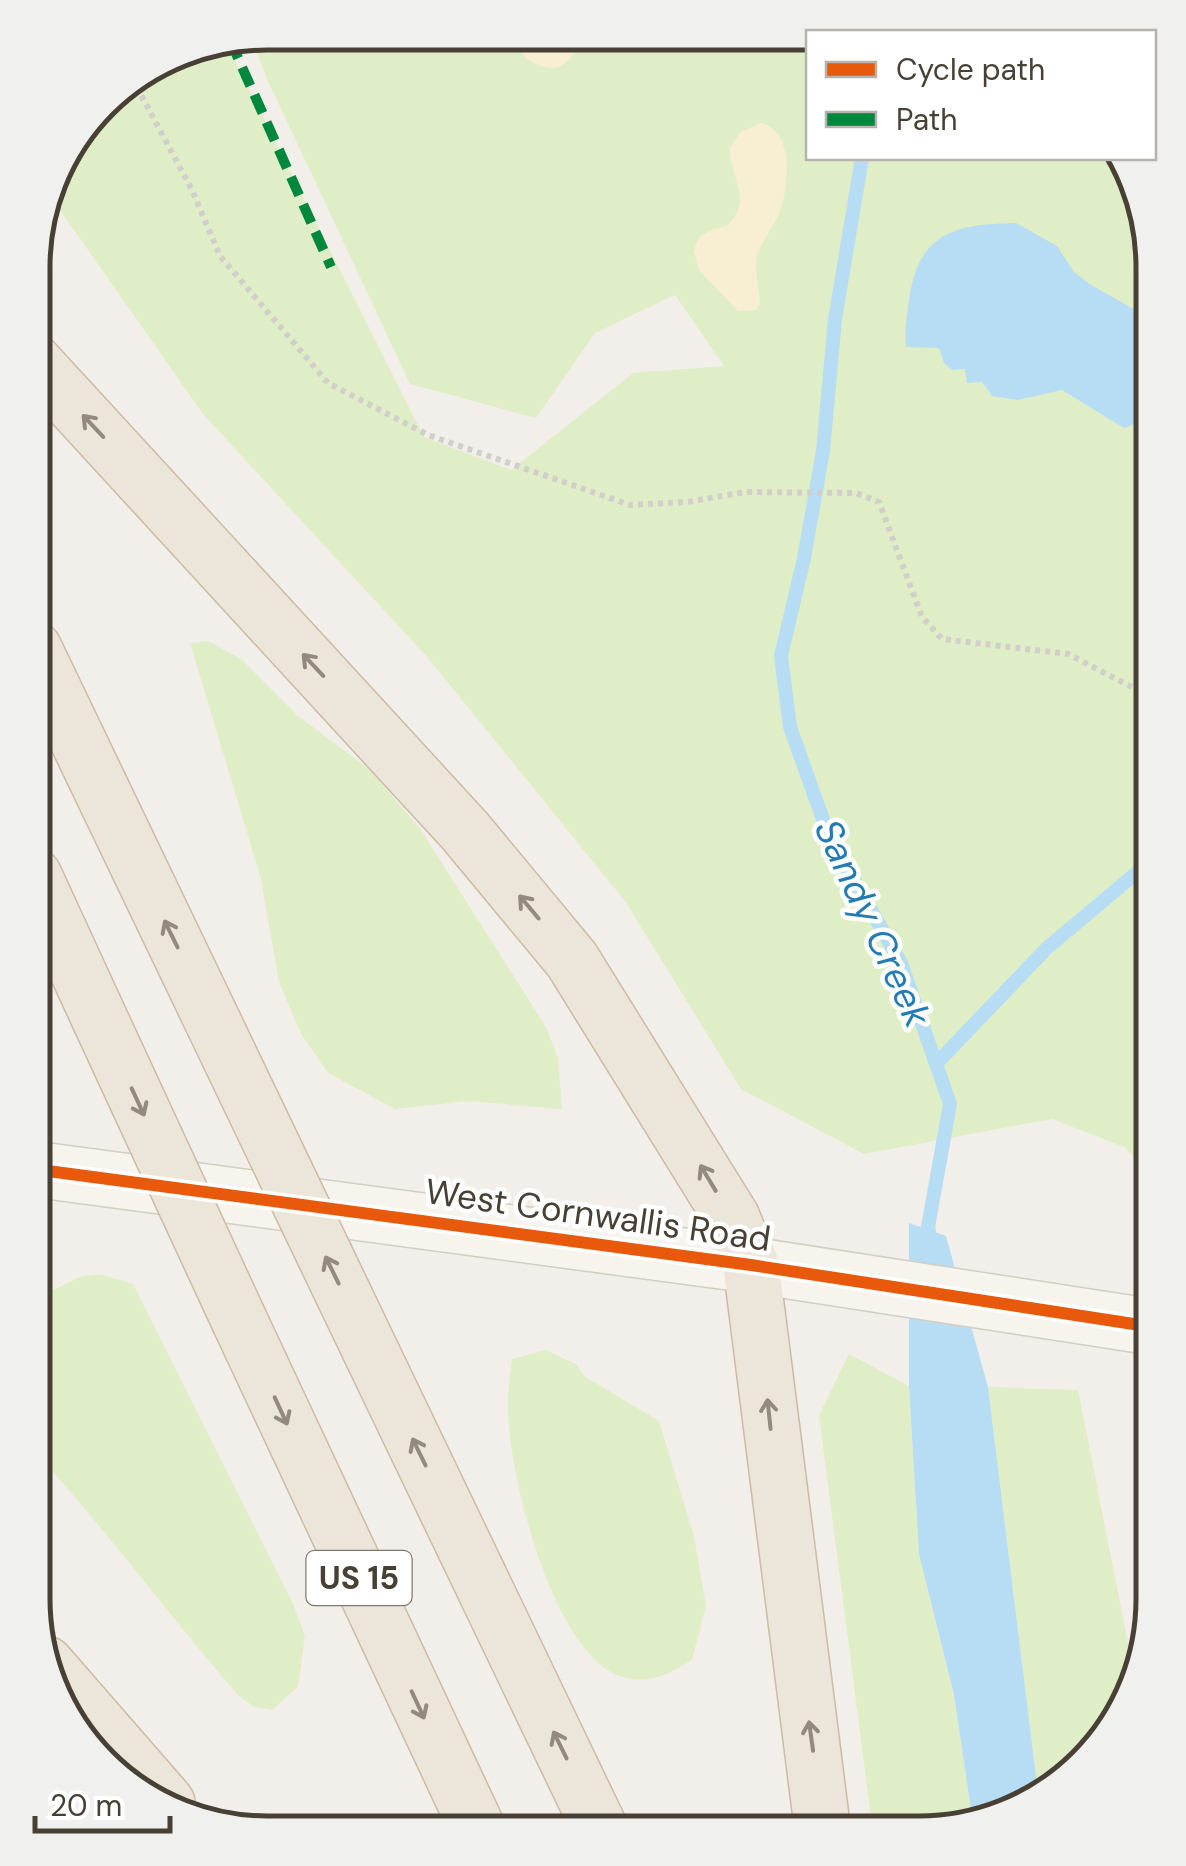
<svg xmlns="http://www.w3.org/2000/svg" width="1186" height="1866" viewBox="0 0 1186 1866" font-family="'DM Sans',sans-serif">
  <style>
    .green { fill: #e0eec7 }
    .sand { fill: #f8eed2 }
    .water { fill: #b6ddf3 }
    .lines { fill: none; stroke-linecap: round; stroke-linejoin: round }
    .stream { stroke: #b6ddf3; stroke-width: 14 }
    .secondary-casing { stroke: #d3cec1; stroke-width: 58 }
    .highway-casing { stroke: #ccbba3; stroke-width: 58 }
    .path { stroke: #d2cfca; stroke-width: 6; stroke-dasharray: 5 5; stroke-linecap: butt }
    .secondary { stroke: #f7f4ee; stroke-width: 55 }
    .highway { stroke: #ece5d9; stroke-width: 55 }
    .highway-bridge-casing { stroke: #ccbba3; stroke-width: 58; stroke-linecap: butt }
    .highway-bridge { stroke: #ece5d9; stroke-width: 55 }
    .quiet { stroke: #00873e; stroke-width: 10; stroke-dasharray: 20 10; stroke-linecap: butt }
    .cycleway-casing { stroke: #fff; stroke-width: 19 }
    .cycleway { stroke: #e8590c; stroke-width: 12 }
    .oneway { stroke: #928a7f }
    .labels { text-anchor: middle; stroke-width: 9; stroke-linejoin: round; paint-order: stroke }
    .shield { fill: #fff; stroke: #7f7972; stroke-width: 2.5 }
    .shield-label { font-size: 32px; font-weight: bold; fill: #484035 }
    .street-label { font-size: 35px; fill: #484035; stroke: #fff }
    .water-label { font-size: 38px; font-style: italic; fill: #237cb5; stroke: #fff }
    .rim { fill: none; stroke: #484035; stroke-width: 5 }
  </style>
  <rect width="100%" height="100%" fill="#f2efea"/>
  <!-- green -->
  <path class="green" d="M 267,33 L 808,36 L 808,158 L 1121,158 L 1135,177 L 1153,267 L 1153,1177 L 1124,1147 L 1052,1119 L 864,1154 L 741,1089 L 625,901 L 428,658 L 203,414 L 48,193 C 66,133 119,74 178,50 C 192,45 210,44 225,41 L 424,437 L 511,470 L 633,373 L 724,366 L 675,295 L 595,333 L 536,418 L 410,384 L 268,81 L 250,36 Z
    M 208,641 L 241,659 L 297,715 L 370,770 L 421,830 L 546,1027 L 558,1058 L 562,1109 L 468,1101 L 395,1109 L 328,1073 L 301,1034 L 279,982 L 261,879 L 190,643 Z
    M 33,1029 L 46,1073 L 33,1091 Z
    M 100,1274 L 133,1284 L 293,1604 L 305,1636 L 298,1687 L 272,1710 L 254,1707 L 238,1695 C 168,1614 105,1529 33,1449 L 33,1299 L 82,1276 Z
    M 546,1350 L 576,1364 L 584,1376 L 659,1421 L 694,1536 L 706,1606 L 692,1660 C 672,1673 651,1684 626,1678 C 554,1661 510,1478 508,1413 C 507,1395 510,1376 512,1359 Z
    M 849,1354 L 909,1386 L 919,1554 L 954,1695 L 973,1823 L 919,1833 L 873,1833 L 819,1415 Z
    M 988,1387 L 1078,1390 L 1133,1668 L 1105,1741 L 1038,1793 Z"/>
  <!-- sand -->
  <path class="sand" d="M 526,34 L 585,35 C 568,63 561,80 525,58 L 519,45 Z
    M 761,123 C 795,131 789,188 779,214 C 773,228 761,241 757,256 C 754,272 759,288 760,304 L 756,310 L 738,311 L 700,271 L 694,252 C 697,233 711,229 727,226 C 755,198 729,178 730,147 L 741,132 Z"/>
  <!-- water -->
  <path class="water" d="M 1016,223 L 1057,246 L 1074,272 L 1091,285 L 1134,309 L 1153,314 L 1153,439 L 1136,424 L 1124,428 L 1062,390 L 1018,400 L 992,396 L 982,382 L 967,383 L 965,369 L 952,370 L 944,363 L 939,348 L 906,347 C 904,331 907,315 909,300 C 918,232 956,224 1016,223 Z
    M 909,1223 L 946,1236 L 988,1387 L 1038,1793 L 1009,1815 L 973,1823 L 954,1695 L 919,1554 L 909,1386 Z"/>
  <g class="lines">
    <!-- stream -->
    <path class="stream" d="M 862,158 L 835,319 L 823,451 L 804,558 L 781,656 L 790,727 L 829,836 L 901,963 L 950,1104 L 928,1227 L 933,1248
      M 936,1064 L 1047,948 L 1153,859"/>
    <!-- secondary casing -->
    <g class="secondary-casing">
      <path id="secondary" d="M 33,1169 L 751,1265 L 1153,1327"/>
    </g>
    <!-- highway casing -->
    <g class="highway-casing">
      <path id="highway" d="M 34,362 L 465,831 L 572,960 L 732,1218 L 751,1265 L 823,1833
        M 34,649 L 213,1022
        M 34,876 L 97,1013
        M 240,1322 L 479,1832
        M 374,1358 L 602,1833
        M 46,1664 L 167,1803"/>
    </g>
    <!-- path -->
    <path class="path" d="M 132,78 L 192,190 L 220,256 L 328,383 L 428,435 L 630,505 L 687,502 L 745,492 L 856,493 L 879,502 L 922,617 L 942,639 L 1068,654 L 1153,698"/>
    <!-- secondary -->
    <use href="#secondary" class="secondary"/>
    <!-- highway -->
    <use href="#highway" class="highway"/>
    <!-- highway-bridge casing -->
    <g class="highway-bridge-casing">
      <path id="highway-bridge" d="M 97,1013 L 240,1322
        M 213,1022 L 374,1358"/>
    </g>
    <!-- highway-bridge -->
    <use href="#highway-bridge" class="highway-bridge"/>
    <!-- quiet -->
    <path class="quiet" d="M 230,40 L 331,267"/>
    <!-- cycleway casing -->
    <g class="cycleway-casing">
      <path id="cycleway" d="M 33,1169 L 751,1265 L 1153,1327"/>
    </g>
    <!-- cycleway -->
    <use href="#cycleway" class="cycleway"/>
  </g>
  <!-- one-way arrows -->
  <defs><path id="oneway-shaft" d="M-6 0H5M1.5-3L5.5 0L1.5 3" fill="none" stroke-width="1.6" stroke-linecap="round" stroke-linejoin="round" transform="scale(2.5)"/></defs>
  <g class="oneway">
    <use href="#oneway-shaft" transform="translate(93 426) rotate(-133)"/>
    <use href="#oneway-shaft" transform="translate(313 665) rotate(-133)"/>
    <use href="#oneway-shaft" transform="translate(529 907) rotate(-130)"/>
    <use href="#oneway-shaft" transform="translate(171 934) rotate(-116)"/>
    <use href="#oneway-shaft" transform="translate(138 1102) rotate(65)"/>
    <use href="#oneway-shaft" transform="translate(708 1178) rotate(-121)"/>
    <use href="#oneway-shaft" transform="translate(332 1270) rotate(-116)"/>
    <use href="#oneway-shaft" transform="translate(281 1411) rotate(65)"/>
    <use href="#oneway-shaft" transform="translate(769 1414) rotate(-96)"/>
    <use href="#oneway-shaft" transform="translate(419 1452) rotate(-116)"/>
    <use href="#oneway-shaft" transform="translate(418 1705) rotate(65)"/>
    <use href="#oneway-shaft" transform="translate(811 1736) rotate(-98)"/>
    <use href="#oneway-shaft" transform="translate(560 1745) rotate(-116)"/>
  </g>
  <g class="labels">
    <!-- shield labels -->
    <rect class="shield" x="306.5" y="1551" width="105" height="54" rx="8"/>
    <g class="shield-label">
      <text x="359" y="1589">US 15</text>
    </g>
    <!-- street labels -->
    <g class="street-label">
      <text transform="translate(598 1215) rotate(8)" y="12">West Cornwallis Road</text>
    </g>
    <!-- water labels -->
    <g class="water-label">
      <text transform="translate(873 923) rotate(65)" y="13">Sandy Creek</text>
    </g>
  </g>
  <!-- crop -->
  <path d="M0 0H1186V1866H0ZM267 50H919A217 217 0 0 1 1136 267V1599A217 217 0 0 1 919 1816H267A217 217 0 0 1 50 1599V267A217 217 0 0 1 267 50Z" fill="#f0f0ef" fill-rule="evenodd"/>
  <path class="rim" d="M267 50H919A217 217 0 0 1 1136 267V1599A217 217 0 0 1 919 1816H267A217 217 0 0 1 50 1599V267A217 217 0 0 1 267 50Z"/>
  <!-- legend -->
  <rect x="806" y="30" width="350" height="130" fill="#ffffff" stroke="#b6b3ae" stroke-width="2.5"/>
  <rect x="826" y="62" width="50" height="15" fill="#e8590c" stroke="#b6b3ae" stroke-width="2.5"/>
  <text x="896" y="80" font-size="30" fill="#484035">Cycle path</text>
  <rect x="826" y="112" width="50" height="15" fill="#00873e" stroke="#b6b3ae" stroke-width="2.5"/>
  <text x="896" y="130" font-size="30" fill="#484035">Path</text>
  <!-- scale -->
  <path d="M35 1816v15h135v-15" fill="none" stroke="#484035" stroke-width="5"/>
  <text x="50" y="1816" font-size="30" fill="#484035" stroke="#ffffff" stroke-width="8" paint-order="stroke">20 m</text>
</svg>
